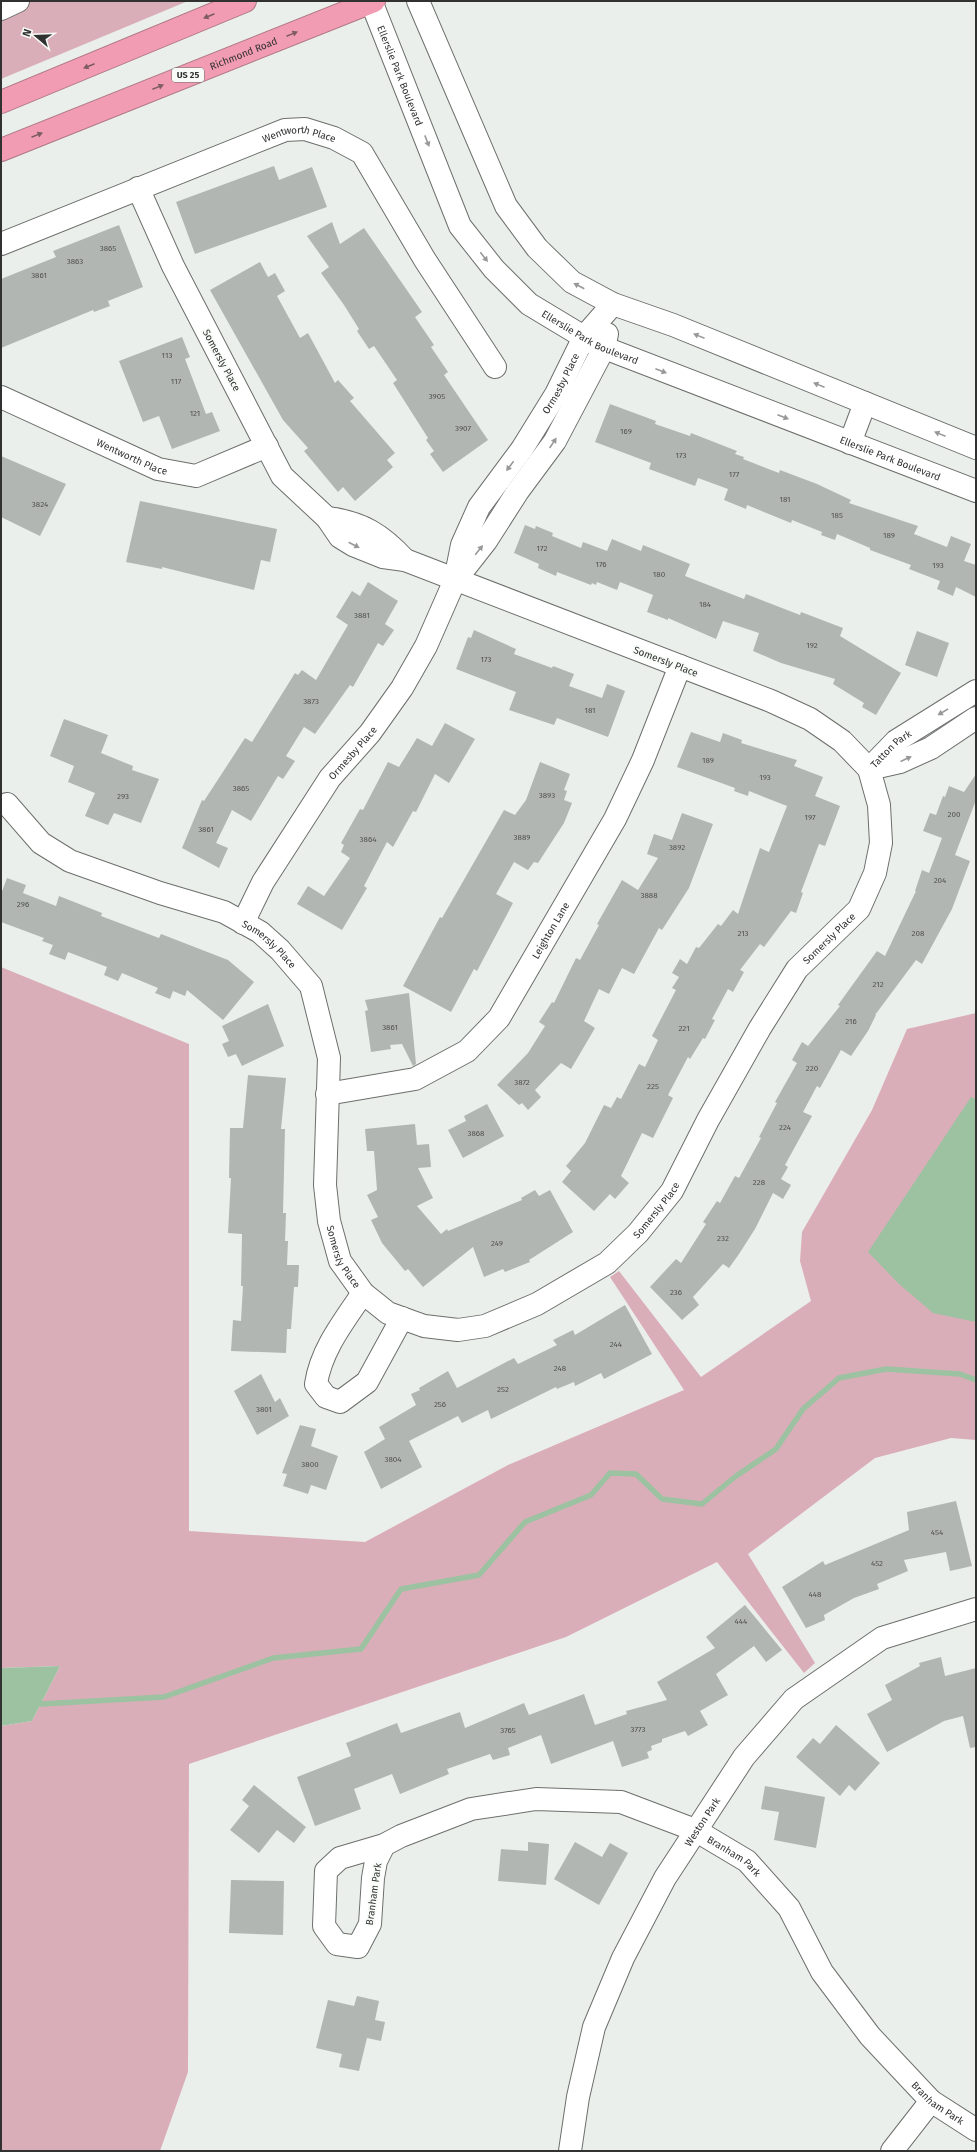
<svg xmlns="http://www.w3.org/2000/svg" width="977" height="2152" viewBox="0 0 977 2152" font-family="'Fira Sans',sans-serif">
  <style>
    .green { fill: #daaeb8 }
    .water { fill: #9cc2a1 }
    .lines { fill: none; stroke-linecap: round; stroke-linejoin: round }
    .stream { stroke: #9cc2a1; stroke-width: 5.5 }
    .building { fill: #b2b6b3 }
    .minor-casing { stroke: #6c6f6c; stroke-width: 24 }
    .highway-casing { stroke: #ad7784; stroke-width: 24 }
    .minor { stroke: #fff; stroke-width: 22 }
    .highway { stroke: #f19cb2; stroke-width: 22 }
    .oneway { fill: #7d5c64 }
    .oneway2 { fill: #989898 }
    .labels { text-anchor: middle; stroke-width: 3.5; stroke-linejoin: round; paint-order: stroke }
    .number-label { font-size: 8px; fill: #505251 }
    .shield { fill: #f8fcf8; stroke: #6c6e6c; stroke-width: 1 }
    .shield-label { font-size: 9px; font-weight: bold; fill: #303130 }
    .street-label { font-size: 10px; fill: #303130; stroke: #f8fcf8 }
  </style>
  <rect width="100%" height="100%" fill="#ebefeb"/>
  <!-- green -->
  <path class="green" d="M 1,1 L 188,1 L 1,79 Z
    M 1,967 L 189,1044 L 189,1531 L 365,1542 L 508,1465 L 684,1390 L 610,1277 L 619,1271 L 701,1377 L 811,1301 L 800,1261 L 802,1232 L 872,1110 L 907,1029 L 976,1013 L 976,1440 L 951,1438 L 875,1458 L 748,1554 L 815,1663 L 804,1673 L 717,1562 L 566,1637 L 189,1764 L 188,2072 L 160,2151 L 1,2151 L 1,1726 L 32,1721 L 60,1666 L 1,1668 Z"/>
  <!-- water -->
  <path class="water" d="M 971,1097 L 976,1099 L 976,1322 L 933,1313 L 899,1284 L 868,1252 Z
    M 60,1666 L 32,1721 L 1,1726 L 1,1668 Z"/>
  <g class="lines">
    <!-- stream -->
    <path class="stream" d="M 41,1704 L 164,1697 L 273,1658 L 361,1649 L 401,1589 L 479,1575 L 525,1522 L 591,1495 L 610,1473 L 636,1474 L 662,1499 L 702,1504 L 736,1476 L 776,1449 L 803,1409 L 839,1378 L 886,1369 L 960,1374 L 976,1380"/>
  </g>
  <!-- building -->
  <path class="building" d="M 274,166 L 279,180 L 312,167 L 327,207 L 195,254 L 176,202 Z
    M 332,222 L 340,244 L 364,228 L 422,312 L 415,317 L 434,345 L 431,347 L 448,372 L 444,375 L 488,440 L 443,472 L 430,454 L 434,451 L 426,440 L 428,438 L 393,383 L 397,380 L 374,346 L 369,349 L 357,331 L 359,329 L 344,305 L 321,273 L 329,267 L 307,236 Z
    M 119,225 L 143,287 L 108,301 L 110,306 L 94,312 L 93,310 L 1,348 L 1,279 L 56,257 L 53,251 Z
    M 260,262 L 268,277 L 275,273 L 285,291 L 277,296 L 300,338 L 308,333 L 335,383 L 338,380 L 354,398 L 350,401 L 395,453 L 387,460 L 393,467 L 355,501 L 343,487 L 338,492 L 304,451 L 308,448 L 283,420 L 210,290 Z
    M 182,337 L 190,357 L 185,359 L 206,414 L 212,412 L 220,431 L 172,449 L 159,416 L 143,422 L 119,361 Z
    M 610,404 L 656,421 L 655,424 L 690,436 L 691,433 L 737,451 L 735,454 L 744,457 L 743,459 L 779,473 L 780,470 L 817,484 L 851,500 L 849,503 L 918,526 L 914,534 L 947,547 L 951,536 L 971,544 L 964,561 L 976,565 L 976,597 L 956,587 L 953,596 L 937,589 L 940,581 L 909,569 L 911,565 L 870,550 L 870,548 L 837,534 L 835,540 L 821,535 L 822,532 L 792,520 L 791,523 L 747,505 L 746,509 L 724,500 L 728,489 L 698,478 L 695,486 L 649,469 L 651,463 L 595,442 Z
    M 1,456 L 66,484 L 40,536 L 1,517 Z
    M 140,501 L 277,529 L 270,562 L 261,560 L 254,590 L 162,567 L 162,569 L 126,562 Z
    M 525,525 L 535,529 L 536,526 L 553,533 L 552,536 L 581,548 L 583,542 L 607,551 L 612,539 L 641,551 L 643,545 L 690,564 L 685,576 L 744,599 L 746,594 L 800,615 L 801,612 L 843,628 L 840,636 L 901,673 L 876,715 L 862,707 L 864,703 L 833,684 L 835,679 L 781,663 L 753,651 L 759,633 L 723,621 L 716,639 L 668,618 L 668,620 L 647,612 L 653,595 L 620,582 L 617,590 L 597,582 L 596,585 L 592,583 L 591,585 L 557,572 L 556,576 L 538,568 L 539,564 L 514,553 Z
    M 368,582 L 398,601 L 385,624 L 394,630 L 383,646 L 378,643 L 353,687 L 350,685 L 315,734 L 304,727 L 286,756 L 295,761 L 283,779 L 278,776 L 251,821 L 232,810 L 216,843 L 228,848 L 219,868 L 182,848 L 202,800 L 204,801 L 245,738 L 252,742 L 295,673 L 298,675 L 302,670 L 316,680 L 348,625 L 336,617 L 352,591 L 360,596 Z
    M 474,630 L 516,649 L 514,654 L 552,668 L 553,666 L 574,674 L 569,686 L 602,698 L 607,684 L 625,691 L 608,737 L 557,718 L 554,725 L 509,710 L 516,692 L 456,669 L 468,637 L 471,638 Z
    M 917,631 L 949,643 L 937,677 L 905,665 Z
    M 64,719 L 108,735 L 101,753 L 133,766 L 132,770 L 159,779 L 141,823 L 114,813 L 108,825 L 85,816 L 95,793 L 68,782 L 74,766 L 50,756 Z
    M 445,723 L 475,739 L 449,783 L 435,774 L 416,812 L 413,811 L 393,847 L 387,842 L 364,886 L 367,888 L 342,930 L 297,904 L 308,886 L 324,896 L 350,858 L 341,852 L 344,845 L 341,843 L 360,809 L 363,810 L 388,762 L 399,767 L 417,738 L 432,746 Z
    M 691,732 L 720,742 L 723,733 L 742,740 L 741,743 L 797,760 L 794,766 L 823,777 L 815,796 L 840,806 L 825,846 L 819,844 L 801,892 L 803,893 L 796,913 L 791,911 L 764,947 L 760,944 L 740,970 L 744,972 L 733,992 L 728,989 L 712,1019 L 715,1020 L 705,1039 L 703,1038 L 690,1059 L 688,1057 L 668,1095 L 673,1098 L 653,1138 L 642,1133 L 621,1176 L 629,1183 L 615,1199 L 610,1194 L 594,1211 L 562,1182 L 571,1171 L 566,1166 L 585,1143 L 604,1105 L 611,1108 L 617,1097 L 621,1099 L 639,1064 L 645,1067 L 658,1040 L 652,1036 L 676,990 L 672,988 L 679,977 L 672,973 L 680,959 L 687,964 L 696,947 L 699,948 L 718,924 L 721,926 L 733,910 L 738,914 L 760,848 L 769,852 L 787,806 L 749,791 L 748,796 L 734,791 L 735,788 L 677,767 Z
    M 540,762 L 570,774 L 564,790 L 567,791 L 564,800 L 572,803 L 564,823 L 538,863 L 534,862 L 528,870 L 514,862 L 496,894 L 513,903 L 477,971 L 474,969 L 451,1012 L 403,986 L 440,917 L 442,918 L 504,810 L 515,815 L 526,800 Z
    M 976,774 L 976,800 L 955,855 L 970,861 L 952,909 L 922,964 L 916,960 L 875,1015 L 876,1015 L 868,1031 L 851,1056 L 841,1050 L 820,1088 L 817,1086 L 803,1112 L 812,1116 L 785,1165 L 788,1167 L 781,1179 L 791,1185 L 783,1199 L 773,1193 L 755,1229 L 739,1254 L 729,1268 L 723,1264 L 693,1297 L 699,1305 L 682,1320 L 650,1287 L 676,1259 L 681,1263 L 706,1224 L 703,1222 L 717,1201 L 720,1203 L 735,1176 L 739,1178 L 761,1138 L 759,1137 L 777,1103 L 775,1102 L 797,1063 L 792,1060 L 802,1042 L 808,1046 L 840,1006 L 838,1005 L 877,951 L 885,956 L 916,891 L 915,891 L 922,870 L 929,873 L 942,838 L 923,831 L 930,813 L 936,815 L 943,796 L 945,797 L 949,786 L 964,792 Z
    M 682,813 L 713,824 L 689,888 L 662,930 L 659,928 L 634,974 L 622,968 L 609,994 L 599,989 L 584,1021 L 595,1028 L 571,1069 L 561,1063 L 535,1090 L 541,1097 L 528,1110 L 522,1103 L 519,1105 L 497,1085 L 528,1053 L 545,1026 L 539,1022 L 552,1002 L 554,1003 L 576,958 L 580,960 L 599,925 L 597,924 L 622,880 L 638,890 L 658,858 L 647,854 L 654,834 L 672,840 Z
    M 7,878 L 26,885 L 23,893 L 56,906 L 59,896 L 102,913 L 101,916 L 159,938 L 161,934 L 228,960 L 254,982 L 223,1020 L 187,990 L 185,996 L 173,991 L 170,999 L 155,993 L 158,988 L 122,973 L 118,981 L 104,975 L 107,967 L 68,952 L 65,960 L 49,954 L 53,945 L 42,941 L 44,938 L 1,922 L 1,894 Z
    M 409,993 L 416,1064 L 413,1066 L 402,1044 L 390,1045 L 391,1049 L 371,1052 L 365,1011 L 368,1010 L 365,1000 Z
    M 268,1004 L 284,1046 L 242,1066 L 236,1054 L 228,1057 L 222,1044 L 229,1041 L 222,1026 Z
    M 248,1075 L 286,1078 L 281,1129 L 285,1129 L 283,1213 L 286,1213 L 285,1241 L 288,1241 L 287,1265 L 299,1265 L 298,1287 L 294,1287 L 291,1329 L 287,1329 L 286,1353 L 231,1351 L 233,1320 L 241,1321 L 243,1286 L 241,1286 L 242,1234 L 228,1233 L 231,1178 L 229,1178 L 230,1128 L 243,1128 Z
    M 487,1104 L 504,1136 L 463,1158 L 448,1130 L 466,1121 L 464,1116 Z
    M 415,1124 L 417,1145 L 429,1144 L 431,1167 L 418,1168 L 433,1198 L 417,1206 L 441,1234 L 447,1229 L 448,1231 L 522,1200 L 521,1198 L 535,1190 L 539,1196 L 550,1190 L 573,1232 L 529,1260 L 530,1262 L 505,1272 L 503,1269 L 484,1277 L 473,1247 L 423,1287 L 408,1269 L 405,1271 L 382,1243 L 371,1220 L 378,1217 L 367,1195 L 377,1190 L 374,1151 L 367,1151 L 365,1129 Z
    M 625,1305 L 652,1354 L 604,1379 L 601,1373 L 575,1386 L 574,1382 L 557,1389 L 556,1387 L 491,1419 L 488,1410 L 462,1423 L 458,1416 L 409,1441 L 422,1467 L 381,1489 L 364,1452 L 385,1439 L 379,1427 L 416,1405 L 411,1394 L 420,1390 L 419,1388 L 448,1371 L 457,1388 L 514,1358 L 518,1364 L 557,1345 L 553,1340 L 573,1330 L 575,1335 Z
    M 261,1374 L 275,1402 L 280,1398 L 289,1416 L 257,1435 L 234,1391 Z
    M 300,1425 L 316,1429 L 311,1446 L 338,1456 L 326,1490 L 311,1485 L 308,1494 L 283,1486 L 287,1474 L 282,1473 Z
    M 956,1501 L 972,1566 L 950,1571 L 946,1552 L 904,1560 L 908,1571 L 877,1584 L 879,1589 L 854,1598 L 824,1615 L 825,1620 L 806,1628 L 782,1587 L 823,1561 L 825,1565 L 909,1530 L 907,1512 Z
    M 745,1605 L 782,1650 L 766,1662 L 754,1646 L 716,1674 L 728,1695 L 700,1711 L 708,1725 L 688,1736 L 685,1731 L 662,1739 L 662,1742 L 651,1746 L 652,1750 L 647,1752 L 649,1758 L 622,1767 L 613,1741 L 551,1764 L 541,1735 L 508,1748 L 510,1755 L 493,1760 L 490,1754 L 447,1769 L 449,1774 L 400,1794 L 392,1774 L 354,1789 L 361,1809 L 315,1826 L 297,1777 L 351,1756 L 346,1743 L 397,1723 L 401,1733 L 460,1712 L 465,1728 L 524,1703 L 529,1715 L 584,1694 L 595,1725 L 627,1714 L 626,1711 L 667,1700 L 657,1682 L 715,1648 L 706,1637 Z
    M 941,1657 L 945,1676 L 976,1668 L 976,1747 L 970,1748 L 963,1716 L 944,1721 L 887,1752 L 867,1714 L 892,1700 L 885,1685 L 920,1666 L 919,1663 Z
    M 836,1725 L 880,1763 L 855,1791 L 849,1785 L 840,1796 L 796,1757 L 813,1738 L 820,1744 Z
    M 254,1785 L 306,1827 L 294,1843 L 277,1830 L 259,1853 L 230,1830 L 249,1806 L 242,1800 Z
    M 765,1786 L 825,1797 L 816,1848 L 774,1840 L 779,1812 L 761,1809 Z
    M 528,1842 L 549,1844 L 546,1885 L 498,1881 L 501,1849 L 528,1851 Z
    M 575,1842 L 602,1857 L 610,1843 L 628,1853 L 599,1905 L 554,1879 Z
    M 231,1880 L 284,1881 L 283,1935 L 229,1933 Z
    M 357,1996 L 379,2001 L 375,2020 L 385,2022 L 381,2041 L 367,2038 L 359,2071 L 339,2067 L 342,2054 L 316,2048 L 328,2000 L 354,2006 Z"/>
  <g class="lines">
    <!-- minor casing -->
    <g class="minor-casing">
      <g id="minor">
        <path id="s1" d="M 371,1 L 460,226 L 494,269 L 529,304 L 597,345 L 976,491"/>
        <path d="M 418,1 L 506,206 L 537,248 L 572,282 L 613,304 L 673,325 L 976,448"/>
        <path d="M 1,9 L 18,1"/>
        <path id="s2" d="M 1,244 L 285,130 L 305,129 L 334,138 L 362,153 L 425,260 L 495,367"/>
        <path id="s3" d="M 1,397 L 158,469 L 196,476 L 267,446"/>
        <path d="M 850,443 L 865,403"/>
        <path d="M 327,518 C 362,522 382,535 405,560"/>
        <path d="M 457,578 L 486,541 L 518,491 L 555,441 L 604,348 L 607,334"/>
        <path id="s4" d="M 869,769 L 896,741 L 976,691"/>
        <path d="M 869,769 L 900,762 L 931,748 L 976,718"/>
        <path id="s5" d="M 7,804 L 41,843 L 70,861 L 160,893 L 224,912 L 260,932 L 280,950 L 311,986 L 329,1058 L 325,1185 L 329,1221 L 340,1261 L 363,1293 L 388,1313 L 424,1326 L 458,1330 L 485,1326 L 537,1304 L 607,1263 L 638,1233 L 672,1191 L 708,1120 L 760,1028 L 797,969 L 859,909 L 875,873 L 881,843 L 879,805 L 869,769 L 842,741 L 810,719 L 771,701 L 405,560 L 383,557 L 353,545 L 340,537 L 327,518 L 282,476 L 173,266 L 138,188"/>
        <path id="s6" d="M 243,923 L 263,882 L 330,778 L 370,733 L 402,688 L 426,646 L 455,580 L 462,545 L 479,507 L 522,449 L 556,394 L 584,337 L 613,304"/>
        <path id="s7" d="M 327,1094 L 415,1079 L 467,1051 L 499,1018 L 615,819 L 643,760 L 680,666"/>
        <path d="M 363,1293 C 344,1321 321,1350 316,1384 L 326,1397 L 340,1402 L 367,1382 L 402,1318"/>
        <path id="s8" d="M 384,1845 L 376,1861 L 373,1878 L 370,1924 L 358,1947 L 337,1944 L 324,1926 L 326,1871 L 340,1858 L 384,1845 L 401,1836 L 471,1809 L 536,1799 L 621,1802 L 695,1830 L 747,1861 L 789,1908 L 822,1972 L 870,2036 L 931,2101 L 976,2130"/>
        <path id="s9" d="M 570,2151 L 578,2097 L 594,2027 L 623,1958 L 665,1878 L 744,1757 L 794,1699 L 882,1638 L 976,1609"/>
        <path d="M 892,2151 L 931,2101"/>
      </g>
    </g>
    <!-- highway casing -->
    <g class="highway-casing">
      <g id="highway">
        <path d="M 1,102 L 245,1"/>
        <path id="s10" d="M 1,150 L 374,1"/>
      </g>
    </g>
    <!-- minor -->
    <use href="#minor" class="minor"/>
    <!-- highway -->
    <use href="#highway" class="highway"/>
  </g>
  <!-- one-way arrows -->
  <defs><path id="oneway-solid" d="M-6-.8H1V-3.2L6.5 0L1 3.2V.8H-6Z"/></defs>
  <g class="oneway">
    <use href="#oneway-solid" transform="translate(209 16) rotate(157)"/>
    <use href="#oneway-solid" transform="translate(292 34) rotate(-22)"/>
    <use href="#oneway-solid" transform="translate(89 66) rotate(157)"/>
    <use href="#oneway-solid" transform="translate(158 87) rotate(-22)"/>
    <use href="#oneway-solid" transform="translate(37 135) rotate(-22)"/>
  </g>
  <g class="oneway2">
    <use href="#oneway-solid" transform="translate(427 141) rotate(69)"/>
    <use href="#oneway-solid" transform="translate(484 257) rotate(52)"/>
    <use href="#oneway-solid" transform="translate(579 286) rotate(-152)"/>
    <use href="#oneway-solid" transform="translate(699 336) rotate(-158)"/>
    <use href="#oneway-solid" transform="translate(661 371) rotate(21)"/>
    <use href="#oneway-solid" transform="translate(819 385) rotate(-158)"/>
    <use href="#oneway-solid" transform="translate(783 417) rotate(21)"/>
    <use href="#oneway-solid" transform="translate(940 434) rotate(-158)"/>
    <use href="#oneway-solid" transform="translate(553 443) rotate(-56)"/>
    <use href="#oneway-solid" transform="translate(510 466) rotate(127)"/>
    <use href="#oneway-solid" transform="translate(354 545) rotate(27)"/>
    <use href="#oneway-solid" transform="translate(479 550) rotate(-51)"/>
    <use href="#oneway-solid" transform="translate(943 712) rotate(149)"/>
    <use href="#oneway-solid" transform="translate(906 759) rotate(-25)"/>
  </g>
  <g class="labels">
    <!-- number labels -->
    <g class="number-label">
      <text x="108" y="251">3865</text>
      <text x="75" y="264">3863</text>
      <text x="39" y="278">3861</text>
      <text x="167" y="358">113</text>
      <text x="176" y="384">117</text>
      <text x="437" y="399">3905</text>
      <text x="195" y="416">121</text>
      <text x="463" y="431">3907</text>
      <text x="626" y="434">169</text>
      <text x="681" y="458">173</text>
      <text x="734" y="477">177</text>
      <text x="785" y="502">181</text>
      <text x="40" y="507">3824</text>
      <text x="837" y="518">185</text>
      <text x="889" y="538">189</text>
      <text x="542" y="551">172</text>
      <text x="601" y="567">176</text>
      <text x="938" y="568">193</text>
      <text x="659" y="577">180</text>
      <text x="705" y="607">184</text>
      <text x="362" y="618">3881</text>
      <text x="812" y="648">192</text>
      <text x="486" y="662">173</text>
      <text x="311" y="704">3873</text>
      <text x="590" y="713">181</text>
      <text x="708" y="763">189</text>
      <text x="765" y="780">193</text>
      <text x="241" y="791">3865</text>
      <text x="547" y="798">3893</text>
      <text x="123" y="799">293</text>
      <text x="954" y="817">200</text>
      <text x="810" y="820">197</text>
      <text x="206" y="832">3861</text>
      <text x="522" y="840">3889</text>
      <text x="368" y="842">3864</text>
      <text x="677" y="850">3892</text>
      <text x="940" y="883">204</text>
      <text x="649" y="898">3888</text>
      <text x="23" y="907">296</text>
      <text x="743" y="936">213</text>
      <text x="918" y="936">208</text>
      <text x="878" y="987">212</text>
      <text x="851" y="1024">216</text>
      <text x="390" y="1030">3861</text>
      <text x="684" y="1031">221</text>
      <text x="812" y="1071">220</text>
      <text x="522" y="1085">3872</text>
      <text x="653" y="1089">225</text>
      <text x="785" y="1130">224</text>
      <text x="476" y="1136">3868</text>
      <text x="759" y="1185">228</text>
      <text x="723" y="1241">232</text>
      <text x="497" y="1246">249</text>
      <text x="676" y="1295">236</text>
      <text x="616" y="1347">244</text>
      <text x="560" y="1371">248</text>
      <text x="503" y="1392">252</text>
      <text x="440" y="1407">256</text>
      <text x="264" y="1412">3801</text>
      <text x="393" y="1462">3804</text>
      <text x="310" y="1467">3800</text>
      <text x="937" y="1535">454</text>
      <text x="877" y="1566">452</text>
      <text x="815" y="1597">448</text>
      <text x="741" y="1624">444</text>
      <text x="638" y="1732">3773</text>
      <text x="508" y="1733">3765</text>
    </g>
    <!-- shield labels -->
    <rect class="shield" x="172" y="68" width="32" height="14" rx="3"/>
    <g class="shield-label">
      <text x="188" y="78">US 25</text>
    </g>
    <!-- street labels -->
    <g class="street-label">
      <text dy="4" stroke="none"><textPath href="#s10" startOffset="261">Richmond Road</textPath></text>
      <text dy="4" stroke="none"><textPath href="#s1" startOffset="80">Ellerslie Park Boulevard</textPath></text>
      <text dy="4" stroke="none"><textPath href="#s2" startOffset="320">Wentworth Place</textPath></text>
      <text dy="4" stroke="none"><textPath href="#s1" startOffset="416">Ellerslie Park Boulevard</textPath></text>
      <text transform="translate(222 360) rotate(62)" y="4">Somersly Place</text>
      <text dy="4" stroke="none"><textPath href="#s6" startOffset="631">Ormesby Place</textPath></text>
      <text dy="4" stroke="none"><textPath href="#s3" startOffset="144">Wentworth Place</textPath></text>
      <text dy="4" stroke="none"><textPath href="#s1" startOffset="740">Ellerslie Park Boulevard</textPath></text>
      <text transform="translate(666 661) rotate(21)" y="4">Somersly Place</text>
      <text dy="4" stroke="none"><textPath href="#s4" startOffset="30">Tatton Park</textPath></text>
      <text dy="4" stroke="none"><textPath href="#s6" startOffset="203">Ormesby Place</textPath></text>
      <text dy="4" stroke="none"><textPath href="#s7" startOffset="296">Leighton Lane</textPath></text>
      <text dy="4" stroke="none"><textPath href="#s5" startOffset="1348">Somersly Place</textPath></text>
      <text dy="4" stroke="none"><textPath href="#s5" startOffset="304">Somersly Place</textPath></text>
      <text dy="4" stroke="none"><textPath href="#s5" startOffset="1024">Somersly Place</textPath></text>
      <text dy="4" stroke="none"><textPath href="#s5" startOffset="640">Somersly Place</textPath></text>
      <text dy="4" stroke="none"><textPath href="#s9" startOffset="359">Weston Park</textPath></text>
      <text dy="4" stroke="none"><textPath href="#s8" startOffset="642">Branham Park</textPath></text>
      <text transform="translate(373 1894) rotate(-82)" y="4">Branham Park</text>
      <text dy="4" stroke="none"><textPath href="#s8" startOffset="966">Branham Park</textPath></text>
    </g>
  </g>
  <!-- border -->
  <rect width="977" height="2152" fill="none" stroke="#303130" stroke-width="4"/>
  <!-- north arrow -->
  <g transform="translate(36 36) rotate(289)" stroke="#f8fcf8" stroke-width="3" paint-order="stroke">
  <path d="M0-3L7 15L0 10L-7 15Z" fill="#303130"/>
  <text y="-6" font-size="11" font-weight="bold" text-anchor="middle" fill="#303130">N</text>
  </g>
</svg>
